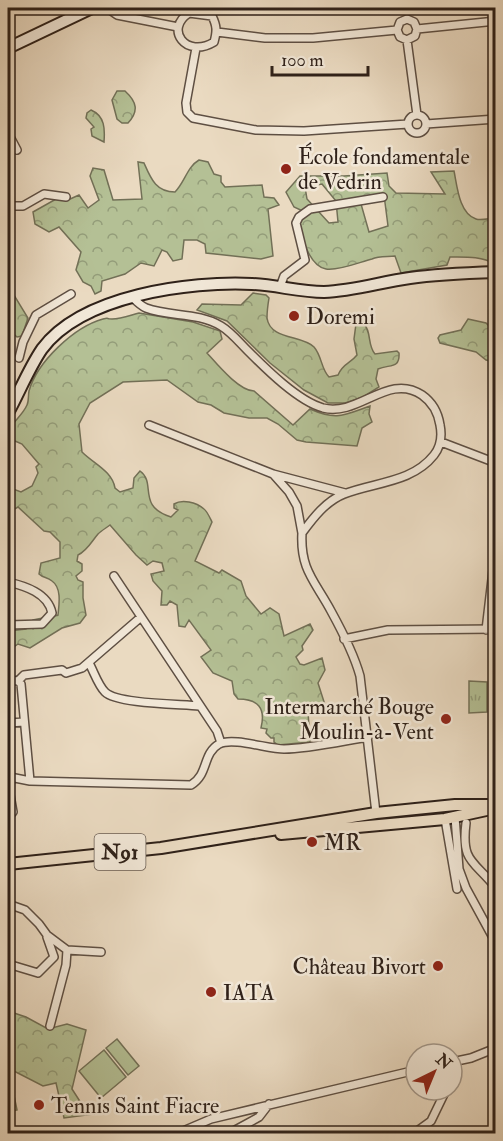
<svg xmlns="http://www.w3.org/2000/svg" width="503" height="1141" viewBox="0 0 503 1141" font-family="'IM FELL Double Pica',serif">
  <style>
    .grass { fill: url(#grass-tufts); stroke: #727057; stroke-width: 1.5 }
    .forest { fill: url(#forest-crowns); stroke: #727057; stroke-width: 1.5; fill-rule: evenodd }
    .pitch { fill: #b4c095; stroke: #727057; stroke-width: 1.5 }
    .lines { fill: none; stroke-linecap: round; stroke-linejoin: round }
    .street-casing { stroke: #5e4f43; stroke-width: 10 }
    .secondary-casing { stroke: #2f2119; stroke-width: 14 }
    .primary-casing { stroke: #2f2119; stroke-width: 14 }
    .street { stroke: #f1e7d7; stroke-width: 7 }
    .secondary { stroke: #f1e7d7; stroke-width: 10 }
    .primary { stroke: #eadac1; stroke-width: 10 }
    .poi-dot { fill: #8f2418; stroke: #f1e7d7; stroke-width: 2 }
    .labels { text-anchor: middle; stroke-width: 5; stroke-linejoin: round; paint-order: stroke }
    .shield { fill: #f1e7d7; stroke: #695c52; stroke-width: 1.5 }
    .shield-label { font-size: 21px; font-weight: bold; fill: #2f2119 }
    .poi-label { font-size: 22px; fill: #2f2119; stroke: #f1e7d7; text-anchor: start }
  </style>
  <defs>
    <pattern id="grass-tufts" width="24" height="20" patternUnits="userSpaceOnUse" patternTransform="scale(1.5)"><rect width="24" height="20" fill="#b4c095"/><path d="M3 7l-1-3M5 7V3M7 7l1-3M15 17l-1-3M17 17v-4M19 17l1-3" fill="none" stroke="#939c79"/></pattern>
    <pattern id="forest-crowns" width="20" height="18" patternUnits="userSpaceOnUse" patternTransform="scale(1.5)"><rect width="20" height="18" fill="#b4c095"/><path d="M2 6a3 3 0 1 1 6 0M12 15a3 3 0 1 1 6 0" fill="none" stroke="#939c79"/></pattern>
  </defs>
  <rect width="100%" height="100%" fill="#eadac1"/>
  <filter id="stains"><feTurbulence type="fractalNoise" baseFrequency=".00333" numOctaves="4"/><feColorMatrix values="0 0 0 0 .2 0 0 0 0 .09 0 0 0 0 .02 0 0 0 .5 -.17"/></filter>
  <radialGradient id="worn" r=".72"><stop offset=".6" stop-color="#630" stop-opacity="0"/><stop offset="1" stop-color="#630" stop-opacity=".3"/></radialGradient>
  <!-- grass -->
  <path class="grass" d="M 469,681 L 487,682 L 487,712 L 469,713 Z"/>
  <!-- forest -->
  <path class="forest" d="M 117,91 L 125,91 C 137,102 139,111 128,123 L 122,123 L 117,119 L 112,100 Z
    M 91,110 C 105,116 105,129 104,142 L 92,136 L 91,129 L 94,127 L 86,118 L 87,113 Z
    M 199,160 L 208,162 L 214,174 L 221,176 L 221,182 L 225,187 L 262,185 L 264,197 L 274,198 L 279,205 L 268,209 L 273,256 L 261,259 L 206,253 L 205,244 L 197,240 L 184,240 L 182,259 L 173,261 L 167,252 L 162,250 L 154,266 L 141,263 L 125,274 L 102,281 L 101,291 L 95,294 L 91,286 L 83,282 L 76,270 L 81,252 L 59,227 L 49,232 L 35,224 L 33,212 L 56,199 L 68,200 L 79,195 L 88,208 L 99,200 L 90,176 L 93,168 L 104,170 L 113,200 L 142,199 L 138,162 L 144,163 C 151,179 156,192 175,192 C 185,182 187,167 199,160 Z
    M 454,171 C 457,185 459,214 476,219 C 481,221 490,218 495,218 L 495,264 C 481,256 466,257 450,257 L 447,265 L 401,273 L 395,256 C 388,257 379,256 372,259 C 360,262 339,271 326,269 C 309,266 301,236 299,222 L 307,213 L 294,207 L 286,192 L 300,176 L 344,176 L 387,173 L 389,186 L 396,193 L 445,194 L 431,172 ZM 322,184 L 336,201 L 338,222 L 329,223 L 307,199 L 305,187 ZM 384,195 L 388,226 L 369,232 L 359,197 Z
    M 8,293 L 14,295 L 28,318 L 22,336 L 17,337 L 8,329 Z
    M 253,293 L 266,295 L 269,298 C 268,304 267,312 267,318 C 270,340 302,335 314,347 C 322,356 321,369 329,377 L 338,375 C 343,363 350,364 357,355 L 354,339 L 356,324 L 363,323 C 372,331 367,345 375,354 L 397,351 L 399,353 C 400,369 390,364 378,369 L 376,379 L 379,387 L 363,397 L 345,403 L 328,403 L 304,390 L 270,363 L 227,321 L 197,310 L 202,304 L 241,305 Z
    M 139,313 L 193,322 L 220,331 L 222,339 L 207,353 C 217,364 239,391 254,391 L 293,425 L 310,409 C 337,421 344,415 370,406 L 369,414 L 372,422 L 362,428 L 357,446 L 306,442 L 297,440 L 278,424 L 267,418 L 249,418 L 224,413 L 211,405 L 198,402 L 167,380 L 123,382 L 90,403 L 79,424 L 82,452 C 94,464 112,471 115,488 L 120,492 L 133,488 L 134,478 L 140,471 C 157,483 136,506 171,517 L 178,510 L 174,508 L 174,504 C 182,499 196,502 204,509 C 207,511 210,518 212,522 L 195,561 L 219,573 L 222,570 L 241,581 L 246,596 L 261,614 L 270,608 L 279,614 L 284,636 L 310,624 L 313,630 L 302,646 L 303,650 L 296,657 L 300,664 L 304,665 L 322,658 L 325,670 L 318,683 L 326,708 L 325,715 L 308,712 L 310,742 L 278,745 L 274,742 L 274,738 L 271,738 L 266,733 L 267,729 L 261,728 C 266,708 258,699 238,699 L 234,694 L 232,681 L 213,673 L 201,657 L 211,650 L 189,620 L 185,627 L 179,626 L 177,605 L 170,601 L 167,605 L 161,605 L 162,591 L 153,581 L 151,574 L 164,571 L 162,563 L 153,561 L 147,565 L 136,555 L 110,525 C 106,528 101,531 98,534 C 92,541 87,551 78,555 L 77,561 L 82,564 L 82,571 L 76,576 L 78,580 L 83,582 L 83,598 L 86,615 L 80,623 L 62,628 L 30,648 L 18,644 L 8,651 L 8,631 L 26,629 L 33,620 L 58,615 C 59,605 62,588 52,581 C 47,577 43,578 39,574 L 41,563 L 60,558 L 60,542 L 50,532 L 44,531 L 18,507 L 8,513 L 8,487 L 21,492 L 32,486 L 38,473 L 36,467 L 39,464 L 22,444 L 15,441 L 9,449 C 0,428 20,421 27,405 C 29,401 28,396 29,391 C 37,362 74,327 103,319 C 110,317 105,319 112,319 C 121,319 131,315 139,313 Z
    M 468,319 L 486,323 L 491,328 L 490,334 L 495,337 L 495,362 L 486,360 L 476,352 L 440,343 L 438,338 L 440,335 L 461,330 Z
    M 8,1011 L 26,1017 L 48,1029 L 67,1024 L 86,1030 L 72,1089 L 81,1103 L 94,1114 L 64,1118 L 56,1083 L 43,1086 L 8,1068 Z"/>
  <!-- pitch -->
  <path class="pitch" d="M 117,1039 L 139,1066 L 128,1075 L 106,1048 Z
    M 104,1050 L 126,1077 L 101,1098 L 79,1071 Z
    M 8,1066 L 17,1110 L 8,1112 Z"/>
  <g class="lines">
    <!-- street casing -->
    <g class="street-casing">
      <path id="street" d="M 107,8 L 117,15 L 178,27
        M 189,13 L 212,16 C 217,26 217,31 214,42 C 186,59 164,29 189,13 Z
        M 417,29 L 496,21
        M 397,30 L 400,37 L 407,40 L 415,36 L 417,29
        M 397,30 L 400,22 L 407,19 L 414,22 L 417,29
        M 217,32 L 265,38 L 313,38 L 397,30
        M 407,40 L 417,115
        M 196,48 L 186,103 L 187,112 L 193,118 L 256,130 L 304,131 L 408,124
        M408 124a9 9 0 1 1 18 0a9 9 0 1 1-18 0Z
        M 426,124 L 496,119
        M 8,133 L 17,150
        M 8,206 L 23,206 L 44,194 L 66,197
        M 280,287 L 284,276 L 305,260 L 296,223 L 299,217 L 310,209 L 383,197
        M 132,297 C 136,301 141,306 146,308 C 170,317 198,312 221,326 C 231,332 239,342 248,351 C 266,369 298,401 323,408 C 359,417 388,372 422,395 C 432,402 438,412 440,425 C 442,435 441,446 434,455 C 412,483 374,482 344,494 C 326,501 313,518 302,533 C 300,570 315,581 331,611 C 342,631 354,654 360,676 L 376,813
        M 19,358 L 23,342 L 36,315 L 71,294
        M 149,425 L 273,474 L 289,492 L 297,506 L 302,533
        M 441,442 L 496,463
        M 273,474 L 345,493
        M 114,576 L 217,731 L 221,743
        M 8,582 C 25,586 48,593 52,613 L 42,624 L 8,625
        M 486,630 L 496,545
        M 344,639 L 388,630 L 496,629
        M 89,663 C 94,672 98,685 105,692 C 117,704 180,704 199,706
        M 8,680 L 18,681 L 24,675 L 62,670 L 66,673 L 82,668 L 141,617
        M 18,681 L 21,684 L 30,781
        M 8,723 L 24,722
        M 8,774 L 10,777 L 30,781 L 191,785 C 209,774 202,754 219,744 C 233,737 268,749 284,749 C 308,749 343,741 368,737
        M 8,817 L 13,812 L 9,789 L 10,777
        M 455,817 L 459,869 L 466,888 L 496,943
        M 445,819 L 457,889
        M 466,823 C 461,863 474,860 496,888
        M 8,904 L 25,910 L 39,924 L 47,935 L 67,950 L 66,965 L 50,1026
        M 492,935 L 496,908
        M 67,950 L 101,952
        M 8,964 L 38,973 L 54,957 L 47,937
        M 452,1062 L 471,1058 L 496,1048
        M 452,1078 L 452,1079
        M 176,1134 L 211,1119 L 416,1070
        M 228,1134 L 259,1117 L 269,1104
        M 413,1134 L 431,1121 L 446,1090"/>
    </g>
    <!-- secondary casing -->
    <g class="secondary-casing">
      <path id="secondary" d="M 8,48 L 92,8
        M 8,413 C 19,393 29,368 42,349 C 82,295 190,281 252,284 C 276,285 300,292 324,292 C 353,291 381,282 410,278 C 438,274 467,273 496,272"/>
    </g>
    <!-- primary casing -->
    <g class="primary-casing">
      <path id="primary" d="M 281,834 L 445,819 L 491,809
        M 8,864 L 161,848 L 376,813 L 455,805 L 496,805"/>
    </g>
    <!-- street -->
    <use href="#street" class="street"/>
    <!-- secondary -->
    <use href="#secondary" class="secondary"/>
    <!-- primary -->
    <use href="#primary" class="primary"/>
  </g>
  <!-- markers -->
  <g class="poi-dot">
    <circle cx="286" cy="169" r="6"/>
    <circle cx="294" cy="316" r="6"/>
    <circle cx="446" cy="719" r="6"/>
    <circle cx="312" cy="842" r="6"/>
    <circle cx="438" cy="966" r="6"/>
    <circle cx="211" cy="992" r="6"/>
    <circle cx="39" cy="1105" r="6"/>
  </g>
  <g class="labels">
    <!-- shield labels -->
    <rect class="shield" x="94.5" y="834" width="51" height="36" rx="4.5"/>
    <g class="shield-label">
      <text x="120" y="859">N91</text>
    </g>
    <!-- poi labels -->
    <g class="poi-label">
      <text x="298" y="164">École fondamentale<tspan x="298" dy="25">de Vedrin</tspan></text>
      <text x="306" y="324">Doremi</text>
      <text x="434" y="714" text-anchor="end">Intermarché Bouge<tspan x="434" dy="25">Moulin-à-Vent</tspan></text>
      <text x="324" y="850">MR</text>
      <text x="426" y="974" text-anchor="end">Château Bivort</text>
      <text x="223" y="1000">IATA</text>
      <text x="51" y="1113">Tennis Saint Fiacre</text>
    </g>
  </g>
  <!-- margin -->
  <rect width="503" height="1141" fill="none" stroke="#eadac1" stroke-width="30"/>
  <rect x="9" y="9" width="485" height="1123" fill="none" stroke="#2f2119" stroke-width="3"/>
  <rect x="15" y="15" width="473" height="1111" fill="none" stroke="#2f2119" stroke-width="1.5"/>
  <!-- north arrow -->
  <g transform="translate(434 1072) rotate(43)"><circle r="28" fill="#f1e7d7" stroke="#a3988b" stroke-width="1.5"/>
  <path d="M0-4.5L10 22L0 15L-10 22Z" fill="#8f2418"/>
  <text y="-9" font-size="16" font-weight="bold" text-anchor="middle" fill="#2f2119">N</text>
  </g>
  <!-- scale -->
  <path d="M272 66v9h96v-9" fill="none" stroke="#2f2119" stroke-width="3"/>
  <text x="281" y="66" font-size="18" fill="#2f2119" stroke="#f1e7d7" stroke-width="4.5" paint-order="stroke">100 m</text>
  <rect width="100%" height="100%" filter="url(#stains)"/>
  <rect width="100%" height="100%" fill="url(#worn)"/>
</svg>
